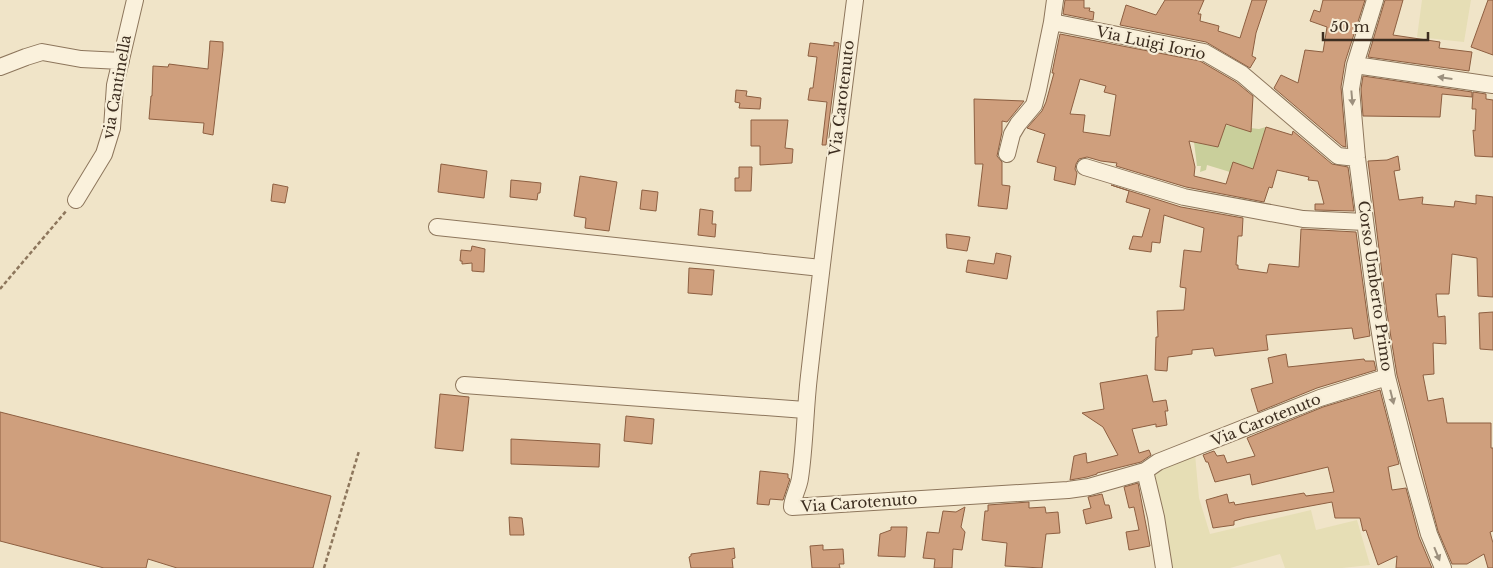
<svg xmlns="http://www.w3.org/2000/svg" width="1493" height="568" viewBox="0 0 1493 568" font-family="'Libre Baskerville',serif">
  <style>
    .farmland { fill: #e6deb5 }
    .green { fill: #c9cf9b }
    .building { fill: #cf9f7d; stroke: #8d5f41; fill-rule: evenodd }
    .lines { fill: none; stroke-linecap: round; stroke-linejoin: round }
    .minor-casing { stroke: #8d765c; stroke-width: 18 }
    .path { stroke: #8d765c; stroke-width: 2.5; stroke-dasharray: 4 2.5; stroke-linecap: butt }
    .minor { stroke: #faf1dc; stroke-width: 16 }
    .oneway { fill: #9c907e }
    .labels { text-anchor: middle; stroke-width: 4.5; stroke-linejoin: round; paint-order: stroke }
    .street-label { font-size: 15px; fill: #3d2e20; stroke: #f7eed8 }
  </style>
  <rect width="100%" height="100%" fill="#f0e4c8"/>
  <!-- farmland -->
  <path class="farmland" d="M 1422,0 L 1471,0 L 1464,42 L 1417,37 Z
    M 1195,454 L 1199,498 L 1210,534 L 1311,510 L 1316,530 L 1357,520 L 1370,565 L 1342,568 L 1285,568 L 1280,554 L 1230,568 L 1169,568 L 1151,473 Z"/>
  <!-- green -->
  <path class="green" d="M 1225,125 L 1259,129 L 1266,127 L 1243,202 L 1241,202 L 1243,194 L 1230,172 L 1207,165 L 1206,170 L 1200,172 L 1201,166 L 1197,166 L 1194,142 L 1214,146 L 1218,145 Z"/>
  <!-- building -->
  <path class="building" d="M 1065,0 L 1084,0 L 1084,8 L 1090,8 L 1089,11 L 1094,12 L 1093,20 L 1063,14 Z
    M 1165,0 L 1204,0 L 1198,14 L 1201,14 L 1200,21 L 1219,26 L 1218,31 L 1240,38 L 1252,0 L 1267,0 L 1256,33 L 1252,56 L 1256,58 L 1250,68 L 1206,42 L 1120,25 L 1126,5 L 1156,15 Z
    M 1323,0 L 1365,0 L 1345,62 L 1341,87 L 1346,147 L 1342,146 L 1274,88 L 1281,75 L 1298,83 L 1305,50 L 1323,52 L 1327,27 L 1310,21 L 1314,10 L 1320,12 Z
    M 1385,0 L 1403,0 L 1393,35 L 1440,42 L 1439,48 L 1472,52 L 1469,71 L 1368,57 Z
    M 1488,0 L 1493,0 L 1493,55 L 1471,47 Z
    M 1060,34 L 1200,61 L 1236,82 L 1253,96 L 1251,132 L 1226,124 L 1218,147 L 1189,141 L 1195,167 L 1194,176 L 1226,184 L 1233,162 L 1253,169 L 1266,127 L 1292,135 L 1293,131 L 1332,164 L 1348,167 L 1354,211 L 1315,210 L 1315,204 L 1324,204 L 1318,181 L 1308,180 L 1309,177 L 1277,170 L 1272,188 L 1269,187 L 1264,202 L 1186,187 L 1116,166 L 1117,163 L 1101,161 L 1087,157 L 1079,159 L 1076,164 L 1075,169 L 1077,173 L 1075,185 L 1054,180 L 1056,167 L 1037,162 L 1045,134 L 1027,128 L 1042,111 L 1046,102 L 1054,73 L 1052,73 ZM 1080,79 L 1106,86 L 1104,92 L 1116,95 L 1110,136 L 1083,132 L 1085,115 L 1070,114 Z
    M 210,41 L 223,42 L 223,50 L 213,135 L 203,133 L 204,123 L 149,119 L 151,96 L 152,96 L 153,66 L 168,67 L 169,64 L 208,69 Z
    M 834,42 L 839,43 L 826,145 L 822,145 L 827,102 L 808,100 L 810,88 L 813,88 L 817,57 L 808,56 L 810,43 L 834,46 Z
    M 1363,76 L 1472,92 L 1472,97 L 1442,94 L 1440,117 L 1363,116 L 1361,89 Z
    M 736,90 L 747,91 L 746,96 L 761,98 L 760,109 L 739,108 L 740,103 L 735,102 Z
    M 1473,92 L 1486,94 L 1486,99 L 1493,100 L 1493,157 L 1475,156 L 1473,130 L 1475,131 L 1476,109 L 1472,109 Z
    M 974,99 L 1024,101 L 1007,122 L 1002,121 L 1002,132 L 997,156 L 1002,162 L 1002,185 L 1010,186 L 1007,209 L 978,206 L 983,164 L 975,164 Z
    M 751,120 L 788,120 L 785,148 L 793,149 L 792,163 L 760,165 L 760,146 L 751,146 Z
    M 1398,156 L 1400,170 L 1394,171 L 1399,200 L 1423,197 L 1422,204 L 1454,207 L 1455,201 L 1476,204 L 1476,195 L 1493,197 L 1493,297 L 1478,296 L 1477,258 L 1452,254 L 1449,294 L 1436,294 L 1438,317 L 1445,316 L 1446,344 L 1433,343 L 1434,374 L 1423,375 L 1428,401 L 1443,398 L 1447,423 L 1491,423 L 1491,448 L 1493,448 L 1493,531 L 1490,532 L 1493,543 L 1493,568 L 1488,568 L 1484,554 L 1467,564 L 1452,564 L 1438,531 L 1397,375 L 1387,313 L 1368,161 L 1387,160 Z
    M 441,164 L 487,171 L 484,198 L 438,192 Z
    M 739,167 L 752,167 L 751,191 L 735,191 L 735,178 L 739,178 Z
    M 580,176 L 617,182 L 609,231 L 585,228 L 586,218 L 574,216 Z
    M 511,180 L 541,183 L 540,193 L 538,193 L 537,200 L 510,197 Z
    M 273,184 L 288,187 L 285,203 L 271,201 Z
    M 1111,185 L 1181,207 L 1243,218 L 1242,236 L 1238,236 L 1236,265 L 1238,265 L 1238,269 L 1267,273 L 1269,264 L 1299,267 L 1301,229 L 1356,232 L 1370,336 L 1354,339 L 1352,328 L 1266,335 L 1268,350 L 1215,356 L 1213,348 L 1192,350 L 1192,354 L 1168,357 L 1167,371 L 1155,370 L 1156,337 L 1158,337 L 1157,311 L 1184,310 L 1186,288 L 1180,287 L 1184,250 L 1201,252 L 1204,228 L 1164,215 L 1160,243 L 1152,242 L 1151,252 L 1129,249 L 1133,236 L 1142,237 L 1150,209 L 1126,202 L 1129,191 Z
    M 642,190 L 658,192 L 656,211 L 640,209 Z
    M 700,209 L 713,211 L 712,224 L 716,224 L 715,237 L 698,235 Z
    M 946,234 L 970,237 L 967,251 L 947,248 Z
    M 472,246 L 485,249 L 484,272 L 472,271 L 472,263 L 462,264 L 462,261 L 460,261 L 461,250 L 471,251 Z
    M 996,253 L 1011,256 L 1007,279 L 966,272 L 968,260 L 994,264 Z
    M 689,268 L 714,270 L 712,295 L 688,293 Z
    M 1493,312 L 1493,350 L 1480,349 L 1479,313 Z
    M 1286,354 L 1288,367 L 1364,359 L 1365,361 L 1374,361 L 1376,370 L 1317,388 L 1258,412 L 1251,389 L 1273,383 L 1268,358 Z
    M 1147,375 L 1153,402 L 1166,400 L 1168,411 L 1165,411 L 1167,425 L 1156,427 L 1156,424 L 1132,429 L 1139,453 L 1149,450 L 1151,455 L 1141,462 L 1097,473 L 1097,474 L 1087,477 L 1070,480 L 1074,456 L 1086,453 L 1087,463 L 1118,455 L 1103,427 L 1082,413 L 1104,409 L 1100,383 Z
    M 1380,390 L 1399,464 L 1388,467 L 1392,490 L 1406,488 L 1419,537 L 1432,568 L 1396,568 L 1397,556 L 1378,565 L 1366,530 L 1363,531 L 1360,518 L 1335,518 L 1332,502 L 1245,518 L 1234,521 L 1234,525 L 1213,528 L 1206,500 L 1227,494 L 1229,503 L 1234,502 L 1235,505 L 1304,493 L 1306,496 L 1334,492 L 1328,467 L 1252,485 L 1250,474 L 1215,482 L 1208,462 L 1206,462 L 1203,455 L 1214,451 L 1217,456 L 1224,455 L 1227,463 L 1255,456 L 1247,438 L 1323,407 Z
    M 440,394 L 469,397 L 463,451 L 435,448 Z
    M 0,412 L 331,496 L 313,568 L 177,568 L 148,559 L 146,568 L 104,568 L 0,541 Z
    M 626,416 L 654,419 L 652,444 L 624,441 Z
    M 511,439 L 600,444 L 599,467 L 511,464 Z
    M 760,471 L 788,474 L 788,478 L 790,479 L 783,500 L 770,499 L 769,505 L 757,504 Z
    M 1138,483 L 1150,546 L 1129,550 L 1126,532 L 1139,530 L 1134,507 L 1129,508 L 1124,487 Z
    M 1102,494 L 1105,505 L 1109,505 L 1112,518 L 1086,524 L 1083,510 L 1091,508 L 1088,497 Z
    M 1029,502 L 1029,508 L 1045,507 L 1046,513 L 1058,512 L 1060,533 L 1046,534 L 1042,568 L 1005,566 L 1007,543 L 982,540 L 985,511 L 988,511 L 988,505 Z
    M 965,507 L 961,527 L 965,532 L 962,550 L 953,549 L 952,568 L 934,568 L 935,559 L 923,558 L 927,532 L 939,533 L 943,511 L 956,512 Z
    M 509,517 L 522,518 L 524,535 L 510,535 Z
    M 891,527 L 907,527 L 905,557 L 878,556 L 880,534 L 891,530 Z
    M 823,545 L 823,550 L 843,549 L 844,564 L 839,564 L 840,568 L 812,568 L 810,546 Z
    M 734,548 L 735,558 L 732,559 L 733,568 L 691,568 L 689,557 L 691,556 L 691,554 Z"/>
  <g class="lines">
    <!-- minor casing -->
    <g class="minor-casing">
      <path id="minor" d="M 855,0 C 839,125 823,251 809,376 C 805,410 805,445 800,478 C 799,487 792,499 792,507 L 1068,490 L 1089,487 L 1145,471 L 1158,462 L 1320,398 L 1387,377
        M 1055,0 L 1052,22 L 1204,52 L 1242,74 L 1338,156 L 1357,158
        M 1375,0 L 1355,65 L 1351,89 L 1357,158 L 1377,314 L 1387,377 L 1409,463 L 1429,534 L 1443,568
        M 1355,65 L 1493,85
        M 0,67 L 26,57 L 42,52 L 81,59 L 121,61
        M 1007,154 L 1012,134 L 1018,124 L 1034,105 L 1038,90 L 1052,22
        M 1085,167 L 1184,197 L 1303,219 L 1365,222
        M 76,200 L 104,154 L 112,128 L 115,85 L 135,0
        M 437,227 L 821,268
        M 464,385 L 805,410
        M 1145,471 L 1156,517 L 1164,568"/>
    </g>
    <!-- path -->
    <path class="path" d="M 0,289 L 67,210
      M 324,568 L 359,451"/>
    <!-- minor -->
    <use href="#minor" class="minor"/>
  </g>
  <!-- one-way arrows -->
  <defs><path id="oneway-solid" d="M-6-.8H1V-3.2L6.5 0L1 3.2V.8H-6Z" transform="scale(1.25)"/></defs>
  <g class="oneway">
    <use href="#oneway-solid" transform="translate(1445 78) rotate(-172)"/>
    <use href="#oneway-solid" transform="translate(1352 98) rotate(85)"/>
    <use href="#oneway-solid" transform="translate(1392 397) rotate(76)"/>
    <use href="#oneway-solid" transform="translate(1437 554) rotate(68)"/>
  </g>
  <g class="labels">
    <!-- street labels -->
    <g class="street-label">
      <text transform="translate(1151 43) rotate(12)" y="5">Via Luigi Iorio</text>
      <text transform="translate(117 87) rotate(-80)" y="5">via Cantinella</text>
      <text transform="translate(842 98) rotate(-83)" y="5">Via Carotenuto</text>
      <text transform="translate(1375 286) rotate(82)" y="5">Corso Umberto Primo</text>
      <text transform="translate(1266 420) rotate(-22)" y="5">Via Carotenuto</text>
      <text transform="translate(859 503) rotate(-4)" y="5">Via Carotenuto</text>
    </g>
  </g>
  <!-- scale -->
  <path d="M1323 32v8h105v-8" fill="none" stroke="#3d2e20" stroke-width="2.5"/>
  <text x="1330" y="32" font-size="15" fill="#3d2e20" stroke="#f7eed8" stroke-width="4" paint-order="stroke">50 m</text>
</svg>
